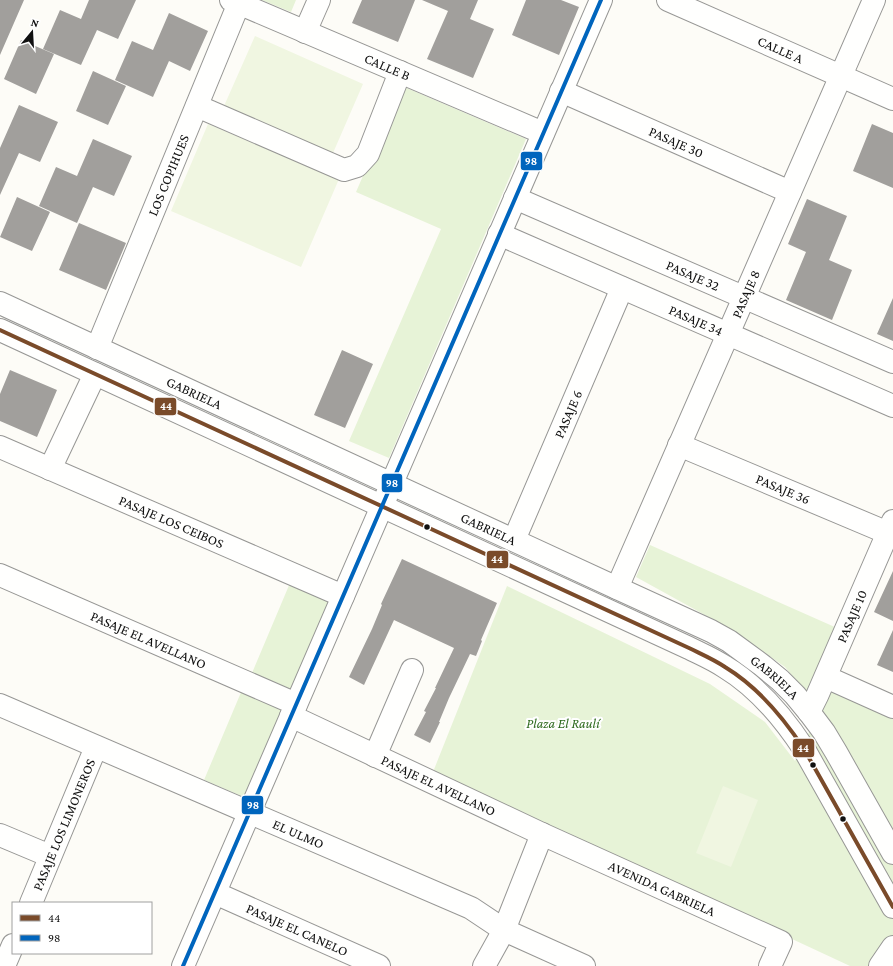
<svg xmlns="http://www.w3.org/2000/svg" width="893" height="966" viewBox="0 0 893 966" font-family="'Crimson Pro',serif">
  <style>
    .green { fill: #e7f3d7 }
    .pitch { fill: #f0f6e1 }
    .building { fill: #a19f9c }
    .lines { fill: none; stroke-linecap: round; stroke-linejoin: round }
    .minor-casing { stroke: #979795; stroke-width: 24 }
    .minor { stroke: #fffffe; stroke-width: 22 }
    .bus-1-casing { stroke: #fff; stroke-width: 7 }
    .bus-2-casing { stroke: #fff; stroke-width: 7 }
    .bus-1 { stroke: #7a4b2a; stroke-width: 4 }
    .bus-2 { stroke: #0065bd; stroke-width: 4 }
    .bus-dot { fill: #111; stroke: #fff; stroke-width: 1.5 }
    .labels { text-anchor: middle; stroke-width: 4; stroke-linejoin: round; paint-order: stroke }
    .street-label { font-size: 14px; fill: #111; stroke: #fff }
    .park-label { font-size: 14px; font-style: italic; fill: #2f6b1f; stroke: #fff }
    .line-badge { stroke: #fff; stroke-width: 1.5 }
    .badge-label { font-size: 11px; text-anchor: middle; font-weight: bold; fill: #fff }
  </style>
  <rect width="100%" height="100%" fill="#fdfcf7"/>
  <!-- green -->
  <path class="green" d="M 262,0 L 296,0 L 291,12 Z
    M 402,86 L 526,139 L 389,458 L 349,441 L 441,229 L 356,192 Z
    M 650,545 L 837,628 L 809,696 L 785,667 L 734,631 L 636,577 Z
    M 290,583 L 332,601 L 294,691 L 252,673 Z
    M 507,586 L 710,684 L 765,722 L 795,761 L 828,693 L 833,688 L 893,715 L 893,966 L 850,966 L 433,772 Z
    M 242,690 L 284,708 L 246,798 L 204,780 Z"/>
  <!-- pitch -->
  <path class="pitch" d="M 255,36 L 363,84 L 333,153 L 224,106 Z
    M 208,124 L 339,179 L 301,267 L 171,211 Z
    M 723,786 L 758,800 L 731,867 L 696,853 Z"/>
  <!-- building -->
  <path class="building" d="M 0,0 L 24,0 L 0,55 Z
    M 89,0 L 136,0 L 118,39 L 97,30 L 81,65 L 43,49 L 60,10 L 81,19 Z
    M 362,0 L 415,0 L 398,42 L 352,23 Z
    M 422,0 L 478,0 L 470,19 L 494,29 L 473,78 L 427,59 L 448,11 Z
    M 526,0 L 561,0 L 579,7 L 559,55 L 512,35 Z
    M 169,13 L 208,31 L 190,71 L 169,61 L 153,97 L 115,80 L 132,41 L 153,50 Z
    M 21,40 L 54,54 L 36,94 L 4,79 Z
    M 93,71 L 126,86 L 108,125 L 76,111 Z
    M 19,105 L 58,122 L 40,162 L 19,153 L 0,195 L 0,148 Z
    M 872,124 L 893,133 L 893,188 L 853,171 Z
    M 93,139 L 132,156 L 114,196 L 93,187 L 77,223 L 39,206 L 56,167 L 77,176 Z
    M 17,197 L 50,212 L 32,251 L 0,237 Z
    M 807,199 L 847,216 L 829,260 L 852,270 L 832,320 L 786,300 L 806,252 L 788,244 Z
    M 79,223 L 126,243 L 106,290 L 59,270 Z
    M 893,298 L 893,341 L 877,334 Z
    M 342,350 L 373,364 L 345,428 L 314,415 Z
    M 10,370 L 57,390 L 37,437 L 0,421 L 0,394 Z
    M 402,559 L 497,603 L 481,640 L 482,641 L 476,656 L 470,654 L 449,698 L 439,722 L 440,722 L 430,743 L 414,735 L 426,712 L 424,711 L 436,688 L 435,688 L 454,648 L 394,620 L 364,685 L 349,677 L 372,629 L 382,605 L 381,604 Z
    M 893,571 L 893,621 L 874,612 Z
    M 893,630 L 893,672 L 877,665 Z"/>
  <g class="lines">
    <!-- minor casing -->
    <g class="minor-casing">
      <g id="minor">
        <path id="s1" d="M 231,0 L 543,133"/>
        <path id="s2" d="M 668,0 L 893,99"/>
        <path d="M 305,32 L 319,0"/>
        <path id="s3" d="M 561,91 L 790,192"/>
        <path d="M 197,106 L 344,170 L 357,166 L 368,154 L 400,72"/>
        <path id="s4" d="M 515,198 L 893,362"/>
        <path id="s5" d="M 499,234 L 893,406"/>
        <path id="s6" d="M 0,303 L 617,588 L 711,631 L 729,641 L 763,666 L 780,680 L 795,695 L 809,712 L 824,732 L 836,752 L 893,853"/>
        <path d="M 0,330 L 689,648 C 701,654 713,659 725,667 C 758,687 783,717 804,749 L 893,907"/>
        <path id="s7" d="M 97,348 L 239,3"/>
        <path id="s8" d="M 679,445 L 888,533"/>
        <path id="s9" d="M 0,447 L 343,596"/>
        <path d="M 50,469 L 95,374"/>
        <path id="s10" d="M 514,540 L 622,288"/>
        <path id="s11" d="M 0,575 L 296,704"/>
        <path id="s12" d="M 617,588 L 874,0"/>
        <path d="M 826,677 L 893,707"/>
        <path id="s13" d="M 0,705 L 471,908 L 504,930 L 584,966"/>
        <path id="s14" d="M 809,712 L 817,696 L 893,521"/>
        <path id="s15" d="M 291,716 L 542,834 L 781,942 L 770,966"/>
        <path d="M 375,756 L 412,670"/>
        <path d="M 0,835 L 50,856"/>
        <path id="s16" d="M 215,893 L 379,966"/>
        <path id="s17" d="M 31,903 L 96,747"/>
        <path d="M 4,966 L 13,945"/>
        <path d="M 183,966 L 601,0"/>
        <path d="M 484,966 L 504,930 L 542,834"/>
        <path d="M 880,966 L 893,947"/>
      </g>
    </g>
    <!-- minor -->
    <use href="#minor" class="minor"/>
    <!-- bus-1 casing -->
    <g class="bus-1-casing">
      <path id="bus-1" d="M 0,330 L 689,648 C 701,654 713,659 725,667 C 758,687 783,717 804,749 L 893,907"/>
    </g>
    <!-- bus-2 casing -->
    <g class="bus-2-casing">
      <path id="bus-2" d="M 183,966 L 601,0"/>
    </g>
    <!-- bus-1 -->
    <use href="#bus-1" class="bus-1"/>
    <!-- bus-2 -->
    <use href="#bus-2" class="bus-2"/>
  </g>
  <!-- markers -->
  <g class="bus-dot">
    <circle cx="427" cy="527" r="3.5"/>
    <circle cx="813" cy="765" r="3.5"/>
    <circle cx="843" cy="819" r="3.5"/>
  </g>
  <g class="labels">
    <!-- street labels -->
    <g class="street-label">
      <text dy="5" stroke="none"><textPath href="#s2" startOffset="123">CALLE A</textPath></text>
      <text dy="5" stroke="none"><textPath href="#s1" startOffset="170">CALLE B</textPath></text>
      <text dy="5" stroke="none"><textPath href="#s3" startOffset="126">PASAJE 30</textPath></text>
      <text dy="5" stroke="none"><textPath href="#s7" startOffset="187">LOS COPIHUES</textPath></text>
      <text dy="5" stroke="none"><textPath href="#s4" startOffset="194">PASAJE 32</textPath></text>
      <text dy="5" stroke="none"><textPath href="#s12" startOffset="321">PASAJE 8</textPath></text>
      <text dy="5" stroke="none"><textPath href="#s5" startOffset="215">PASAJE 34</textPath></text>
      <text dy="5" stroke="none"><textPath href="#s6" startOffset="214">GABRIELA</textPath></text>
      <text dy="5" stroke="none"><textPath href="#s10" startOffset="137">PASAJE 6</textPath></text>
      <text dy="5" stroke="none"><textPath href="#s8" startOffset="113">PASAJE 36</textPath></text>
      <text dy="5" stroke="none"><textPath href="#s9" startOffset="187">PASAJE LOS CEIBOS</textPath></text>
      <text dy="5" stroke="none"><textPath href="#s6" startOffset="538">GABRIELA</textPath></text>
      <text dy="5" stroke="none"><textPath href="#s14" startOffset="105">PASAJE 10</textPath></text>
      <text dy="5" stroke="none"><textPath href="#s11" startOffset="162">PASAJE EL AVELLANO</textPath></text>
      <text dy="5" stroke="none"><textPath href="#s6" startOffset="862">GABRIELA</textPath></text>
      <text dy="5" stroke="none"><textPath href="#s15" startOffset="163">PASAJE EL AVELLANO</textPath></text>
      <text dy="5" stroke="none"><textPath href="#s17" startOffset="85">PASAJE LOS LIMONEROS</textPath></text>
      <text dy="5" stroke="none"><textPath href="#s13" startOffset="325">EL ULMO</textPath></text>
      <text dy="5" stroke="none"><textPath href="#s15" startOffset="409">AVENIDA GABRIELA</textPath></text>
      <text dy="5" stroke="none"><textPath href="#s16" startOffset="90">PASAJE EL CANELO</textPath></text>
    </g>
    <!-- park labels -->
    <g class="park-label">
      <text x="563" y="728">Plaza El Raulí</text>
    </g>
  </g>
  <g class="line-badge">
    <rect x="520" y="151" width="23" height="20" rx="4" fill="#0065bd"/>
    <rect x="154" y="397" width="23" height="19" rx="4" fill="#7a4b2a"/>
    <rect x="381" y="473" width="22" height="20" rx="4" fill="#0065bd"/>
    <rect x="486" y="550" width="23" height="19" rx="4" fill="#7a4b2a"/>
    <rect x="792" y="738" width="23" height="20" rx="4" fill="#7a4b2a"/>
    <rect x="241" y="795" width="23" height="20" rx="4" fill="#0065bd"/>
  </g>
  <g class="badge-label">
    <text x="531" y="165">98</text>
    <text x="166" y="410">44</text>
    <text x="392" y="487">98</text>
    <text x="497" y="563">44</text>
    <text x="803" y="752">44</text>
    <text x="253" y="809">98</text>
  </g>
  <!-- legend -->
  <rect x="12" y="902" width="140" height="52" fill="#ffffff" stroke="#a0a0a0"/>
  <rect x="20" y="915" width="20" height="6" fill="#7a4b2a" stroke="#a0a0a0"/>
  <text x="48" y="922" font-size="12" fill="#111111">44</text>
  <rect x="20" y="935" width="20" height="6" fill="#0065bd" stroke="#a0a0a0"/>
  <text x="48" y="942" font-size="12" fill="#111111">98</text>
  <!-- north arrow -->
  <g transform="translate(32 32) rotate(18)" stroke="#ffffff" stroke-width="3" paint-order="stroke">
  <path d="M0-3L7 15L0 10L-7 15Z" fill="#111111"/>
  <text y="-6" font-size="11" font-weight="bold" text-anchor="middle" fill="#111111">N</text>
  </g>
</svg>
